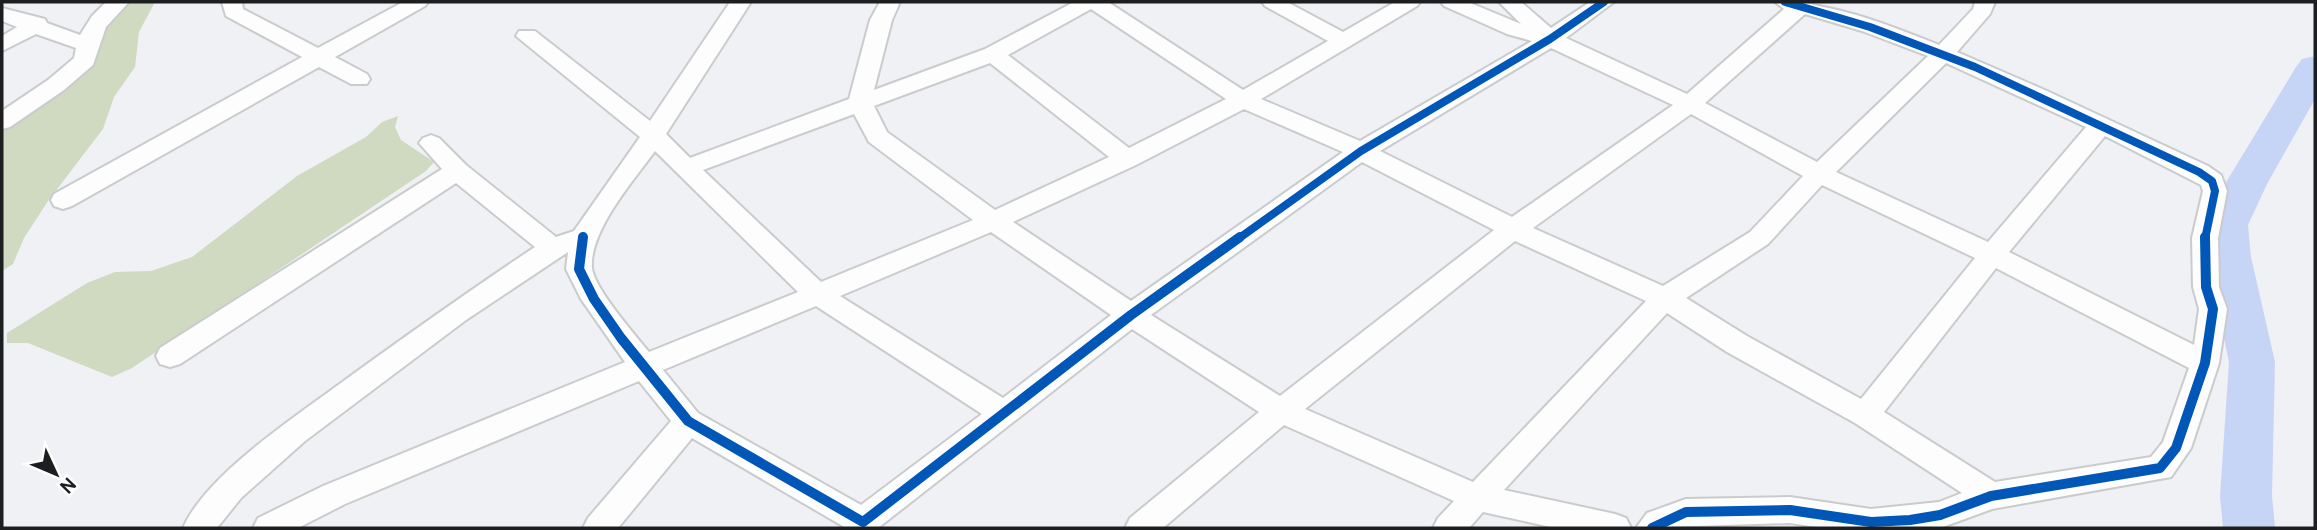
<svg xmlns="http://www.w3.org/2000/svg" width="2317" height="530" viewBox="0 0 2317 530" font-family="Overpass,sans-serif">
  <style>
    .green { fill: #cfdac1 }
    .lines { fill: none; stroke-linecap: round; stroke-linejoin: round }
    .river { fill: #c6d4f6; fill-rule: evenodd }
    .street-casing { stroke: #cacbcd; stroke-width: 4 }
    .street { fill: #fdfdfd; fill-rule: evenodd }
    .cycleway-far1-casing { stroke: #fff; stroke-width: 11 }
    .cycleway-casing { stroke: #fff; stroke-width: 14 }
    .cycleway-far1 { stroke: #0057b8; stroke-width: 8 }
    .cycleway { stroke: #0057b8; stroke-width: 10 }
  </style>
  <rect width="100%" height="100%" fill="#eff1f4"/>
  <!-- green -->
  <path class="green" d="M 112,2 L 155,2 L 139,32 L 135,67 L 114,97 L 103,129 L 48,201 L 24,238 L 13,264 L 2,271 L 2,123 L 37,100 L 79,63 L 107,5 Z
    M 398,116 L 395,127 L 401,140 L 434,162 L 426,171 L 132,368 L 112,377 L 28,343 L 7,343 L 7,333 L 87,283 L 115,272 L 151,271 L 192,257 L 297,176 L 366,137 L 382,122 Z"/>
  <g class="lines">
    <!-- river -->
    <path class="river" d="M 2315,56 L 2315,99 L 2267,184 L 2248,225 L 2251,257 L 2275,362 L 2272,496 L 2275,528 L 2223,528 L 2220,496 L 2229,362 L 2207,257 L 2206,225 L 2225,184 L 2296,67 L 2302,59 Z"/>
    <!-- street casing -->
    <g class="street-casing">
      <path id="street" d="M 106,2 L 129,2 L 106,27 L 93,65 L 64,90 L 10,127 L 2,129 L 2,111 L 48,80 L 74,58 L 76,48 L 36,34 L 2,51 L 2,36 L 17,27 L 2,21 L 2,8 L 45,19 L 47,23 L 80,35 L 92,16 Z
        M 222,2 L 242,2 L 243,9 L 318,48 L 403,2 L 428,2 L 425,6 L 335,57 L 367,74 L 370,79 L 367,84 L 351,84 L 319,67 L 72,206 L 63,209 L 54,206 L 51,200 L 54,194 L 302,57 L 226,16 Z
        M 730,2 L 751,2 L 666,134 L 690,158 L 849,99 L 870,20 L 880,2 L 900,2 L 892,20 L 874,90 L 985,49 L 1074,2 L 1108,2 L 1243,90 L 1328,41 L 1265,6 L 1262,2 L 1287,2 L 1343,32 L 1395,2 L 1420,2 L 1417,6 L 1261,99 L 1360,141 L 1532,41 L 1507,34 L 1444,6 L 1441,2 L 1468,2 L 1521,24 L 1499,2 L 1521,2 L 1551,28 L 1590,2 L 1614,2 L 1566,38 L 1687,94 L 1784,9 L 1775,2 C 1832,2 1886,24 1939,45 L 1973,9 L 1975,2 L 1995,2 L 1990,14 L 1957,52 L 2047,91 L 2208,166 L 2221,175 L 2227,191 L 2218,238 L 2219,287 L 2227,309 L 2219,363 L 2191,448 L 2171,477 L 1992,509 L 1940,528 L 1823,528 L 1790,523 L 1636,528 L 1647,513 L 1686,499 L 1790,497 L 1871,509 L 1939,502 L 1962,493 L 1855,423 L 1727,352 L 1667,313 L 1504,490 L 1615,514 L 1626,518 L 1631,528 L 1555,528 L 1483,512 L 1469,528 L 1433,528 L 1438,518 L 1454,501 L 1284,425 L 1163,528 L 1125,528 L 1130,518 L 1259,412 L 1132,329 L 878,528 L 846,528 L 692,438 L 618,528 L 583,528 L 588,518 L 671,421 L 639,381 L 345,504 L 298,528 L 253,528 L 258,518 L 323,486 L 625,362 L 581,299 L 566,269 L 568,252 L 466,320 L 305,441 L 241,498 L 217,528 L 183,528 C 205,477 289,421 334,388 C 400,340 467,292 535,247 L 456,183 L 180,364 L 170,367 L 160,364 L 156,356 L 160,348 L 442,169 L 419,143 L 423,138 L 431,135 L 439,138 L 466,165 L 556,237 L 574,231 L 640,137 L 516,36 L 519,31 L 535,31 L 650,121 ZM 1091,9 L 1226,99 L 1129,148 L 1008,55 ZM 1805,14 L 1862,31 L 1928,56 L 1817,162 L 1705,103 ZM 1551,48 L 1673,105 L 1512,217 L 1380,151 ZM 990,63 L 1109,157 L 995,210 L 887,132 L 874,106 ZM 1946,63 L 2086,127 L 1988,242 L 1836,172 ZM 1244,109 L 1343,152 L 1131,301 L 1013,222 L 1136,165 ZM 854,114 L 869,142 L 973,220 L 821,282 L 703,170 ZM 1691,114 L 1803,176 L 1750,232 L 1663,286 L 1533,228 ZM 2105,136 L 2201,185 L 2203,191 L 2192,238 L 2193,287 L 2199,309 L 2194,345 L 2009,252 ZM 655,151 L 798,292 L 649,352 C 635,335 594,288 592,268 C 589,231 634,180 655,151 ZM 1362,162 L 1494,230 L 1280,396 L 1151,315 ZM 1822,185 L 1975,258 L 1861,399 L 1747,336 L 1686,298 L 1768,244 ZM 991,232 L 1111,315 L 1003,398 L 840,296 ZM 1515,241 L 1646,301 L 1473,482 L 1305,409 ZM 1996,268 L 2189,368 L 2163,442 L 2151,457 L 1995,482 L 1884,412 ZM 816,306 L 982,414 L 861,505 L 698,413 L 663,370 Z"/>
    </g>
    <!-- street -->
    <use href="#street" class="street"/>
    <!-- cycleway-far1 casing -->
    <g class="cycleway-far1-casing">
      <path id="cycleway-far1" d="M 1785,2 L 1870,27 L 1975,67 L 2199,172 L 2212,181 L 2215,191 L 2205,239
        M 1238,239 L 1361,151 L 1550,39 L 1604,2"/>
    </g>
    <!-- cycleway casing -->
    <g class="cycleway-casing">
      <path id="cycleway" d="M 583,237 L 579,269 L 594,299 L 621,338 L 688,421 L 863,522 L 1131,315 L 1240,237
        M 1652,528 L 1686,512 L 1790,510 L 1871,522 L 1910,520 L 1940,515 L 1991,496 L 2160,468 L 2176,448 L 2205,363 L 2213,309 L 2206,287 L 2205,237"/>
    </g>
    <!-- cycleway-far1 -->
    <use href="#cycleway-far1" class="cycleway-far1"/>
    <!-- cycleway -->
    <use href="#cycleway" class="cycleway"/>
  </g>
  <!-- border -->
  <rect width="2317" height="530" fill="none" stroke="#1d1e20" stroke-width="7"/>
  <!-- north arrow -->
  <g transform="translate(56 474) rotate(134)" stroke="#ffffff" stroke-width="5" paint-order="stroke">
  <path d="M0-5L12 26L0 18L-12 26Z" fill="#1d1e20"/>
  <text y="-10" font-size="19" font-weight="bold" text-anchor="middle" fill="#1d1e20">N</text>
  </g>
</svg>
